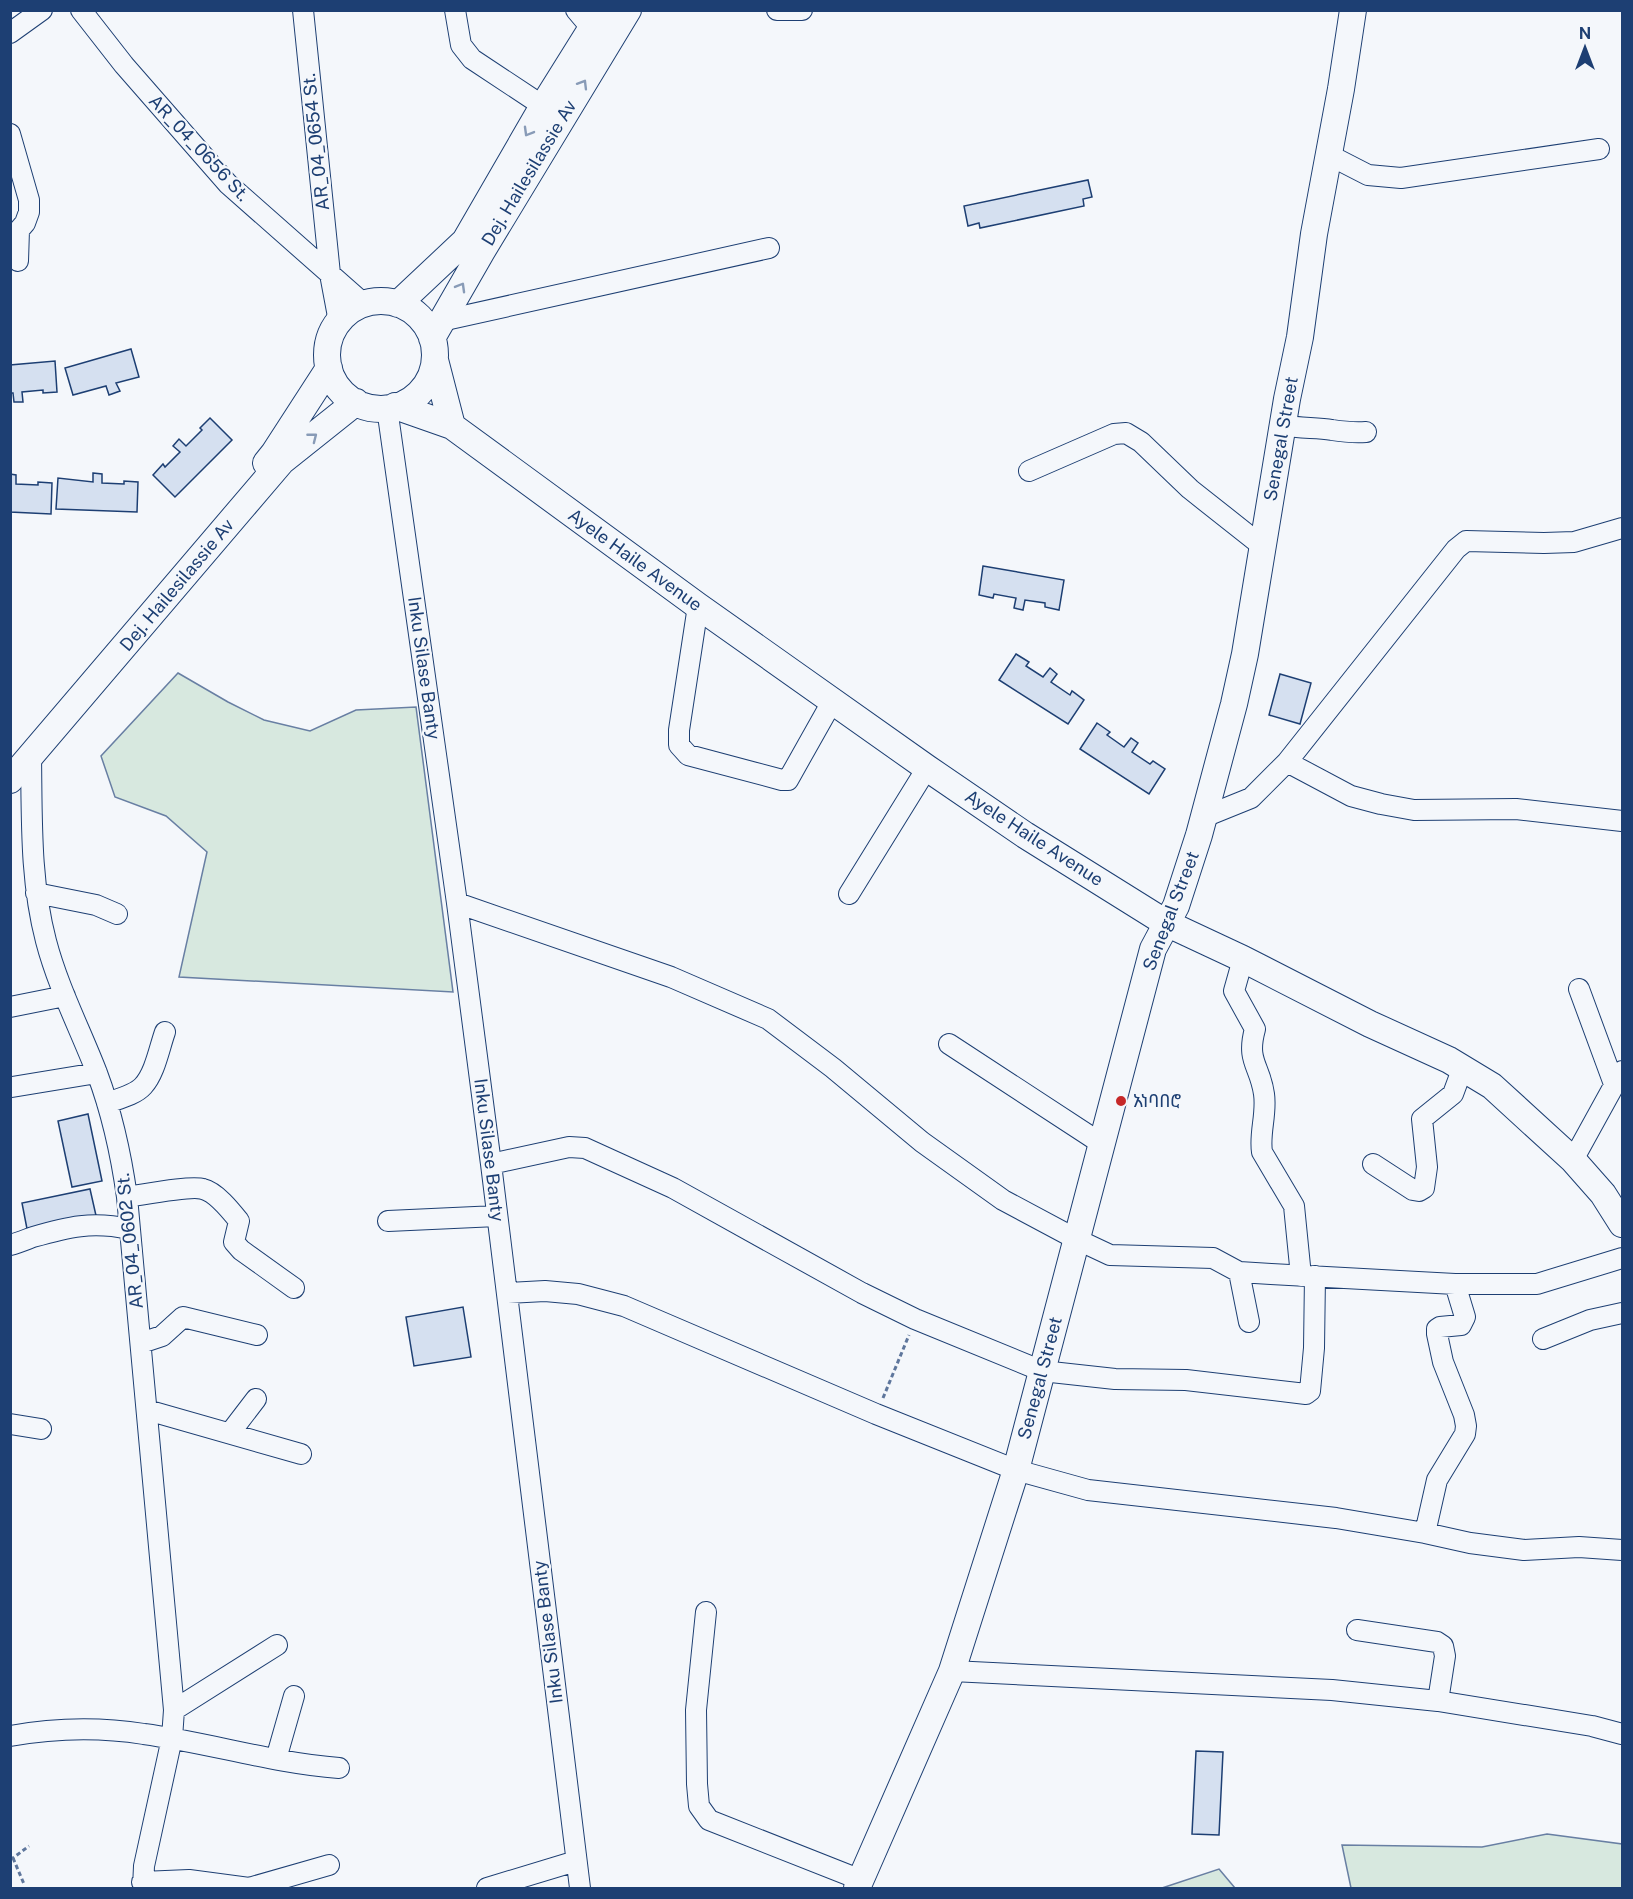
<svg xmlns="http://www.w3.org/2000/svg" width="1633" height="1899" viewBox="0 0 1633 1899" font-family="'Public Sans','Noto Sans Ethiopic',sans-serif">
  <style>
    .green { fill: #d7e8df; stroke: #687fa3; stroke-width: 1.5 }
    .building { fill: #d5e0f0; stroke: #1d3f73; stroke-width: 1.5 }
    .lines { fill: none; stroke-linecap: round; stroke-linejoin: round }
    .minor-casing { stroke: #1d3f73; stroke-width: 22 }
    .major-casing { stroke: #1d3f73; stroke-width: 28 }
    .path { stroke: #5e769c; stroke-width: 3; stroke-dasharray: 4.5 3; stroke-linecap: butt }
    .minor { stroke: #f4f7fb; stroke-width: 20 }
    .major { stroke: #f4f7fb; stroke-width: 26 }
    .oneway { stroke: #889bb7 }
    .poi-dot { fill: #c62828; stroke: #f4f7fb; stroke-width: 2 }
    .labels { text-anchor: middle; stroke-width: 4.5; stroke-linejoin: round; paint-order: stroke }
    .street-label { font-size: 18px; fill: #1d3f73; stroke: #f4f7fb }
    .poi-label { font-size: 18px; fill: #1d3f73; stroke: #f4f7fb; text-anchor: start }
  </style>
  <rect width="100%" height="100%" fill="#f4f7fb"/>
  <!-- green -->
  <path class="green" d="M 178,673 L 228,702 L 264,720 L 310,731 L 356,710 L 416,707 L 453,992 L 179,977 L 207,852 L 166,816 L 115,797 L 101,756 Z
    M 1547,1834 L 1622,1844 L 1622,1888 L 1351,1888 L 1342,1845 L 1482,1847 Z
    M 1219,1869 L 1235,1888 L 1162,1888 Z"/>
  <!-- building -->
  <path class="building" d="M 1088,180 L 1092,197 L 1083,199 L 1084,206 L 980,228 L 979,223 L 968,226 L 964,206 Z
    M 131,349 L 139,377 L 116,383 L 120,391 L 109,395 L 106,386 L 73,395 L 65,368 Z
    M 55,361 L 57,392 L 43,393 L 43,390 L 22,392 L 23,402 L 14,402 L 13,393 L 10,393 L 10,365 Z
    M 210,418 L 232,440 L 175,497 L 153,475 L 163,464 L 165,467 L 180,452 L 173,446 L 179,439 L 186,446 L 202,430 L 200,428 Z
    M 93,473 L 102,474 L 102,483 L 124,484 L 124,481 L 138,482 L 137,512 L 56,509 L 58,478 L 93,482 Z
    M 10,474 L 16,475 L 16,484 L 38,485 L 38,482 L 52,483 L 51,514 L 10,512 Z
    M 983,566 L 1064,580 L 1059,610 L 1045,607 L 1045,603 L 1025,600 L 1023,610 L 1014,608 L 1016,598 L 994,594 L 993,598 L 979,595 Z
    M 1016,654 L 1029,662 L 1026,666 L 1043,677 L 1050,668 L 1057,674 L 1051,682 L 1070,695 L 1072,691 L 1084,700 L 1068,724 L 999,680 Z
    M 1280,674 L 1311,683 L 1300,724 L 1269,715 Z
    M 1097,723 L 1110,732 L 1107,735 L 1124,747 L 1131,738 L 1138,743 L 1132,752 L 1150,764 L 1153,761 L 1165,769 L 1149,794 L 1080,749 Z
    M 88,1114 L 102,1181 L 72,1187 L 58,1121 Z
    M 90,1189 L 97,1220 L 28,1234 L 22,1203 Z
    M 463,1307 L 471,1357 L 414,1366 L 406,1317 Z
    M 1196,1751 L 1223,1752 L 1219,1835 L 1192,1834 Z"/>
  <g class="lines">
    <!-- minor casing -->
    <g class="minor-casing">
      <path id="minor" d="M 81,10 L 124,65 L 228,184 L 364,304
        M 303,10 L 330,274 L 339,322
        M 455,10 L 461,45 L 472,59 L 543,106
        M 576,10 L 592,29
        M 777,10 L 802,10
        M 10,33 L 42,10
        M 10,134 L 29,200 L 29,212 L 25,223 L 19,230 L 18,261
        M 1329,155 L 1368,175 L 1401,178 L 1599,149
        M 441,321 L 769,248
        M 387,408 L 457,903 L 491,1164 L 580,1888
        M 1284,425 C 1300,429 1316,427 1332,430 C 1345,432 1353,433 1366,432
        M 1029,471 L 1114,434 L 1126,433 L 1141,442 L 1190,489 L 1262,546
        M 698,606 L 679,730 L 679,745 L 688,755 L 782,780 L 788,780 L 833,700
        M 31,756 C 32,819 30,880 46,941 C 58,987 80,1029 97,1073 C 112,1113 121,1154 127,1197 L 174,1710 L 172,1738 L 144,1866 L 143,1888
        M 1287,762 L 1456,549 L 1466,541 L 1544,543 L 1574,542 L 1622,528
        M 1204,817 L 1251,798 L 1287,762 L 1351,796 L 1381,804 L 1414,810 L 1516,809 L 1622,821
        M 36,893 L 96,905 L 117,914
        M 849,894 L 927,768
        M 457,903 L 671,977 L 768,1019 L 833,1068 L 922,1142 L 1003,1200 L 1076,1239 L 1110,1255 L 1213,1258 L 1239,1272 L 1271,1274 L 1455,1284 L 1537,1284 L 1622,1258
        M 1243,959 L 1234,991 L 1255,1029 C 1246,1062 1260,1065 1264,1094 C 1267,1114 1259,1133 1262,1152 L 1294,1206 L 1301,1276
        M 1579,989 L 1614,1084
        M 10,1007 L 65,996
        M 949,1044 L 1102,1144
        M 12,1087 L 97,1073
        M 107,1103 C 118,1099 135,1095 143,1086 C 155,1073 159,1049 165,1032
        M 1573,1160 L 1622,1071
        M 491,1164 L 569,1147 L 585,1148 L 673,1188 L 862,1293 L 915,1319 L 1042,1371 L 1115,1379 L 1186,1380 L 1306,1394 L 1310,1391 L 1314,1348 L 1315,1276
        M 1373,1164 L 1413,1190 L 1419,1191 L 1424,1188 L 1427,1167 L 1422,1119 L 1453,1094 L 1463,1067
        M 127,1197 C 142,1195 191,1185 203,1189 C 216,1192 231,1211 239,1221 L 234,1242 L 241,1250 L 294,1288
        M 388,1221 L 497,1216
        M 10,1245 C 18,1243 25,1240 33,1237 C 68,1227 92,1221 129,1229
        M 1239,1272 L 1249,1322
        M 507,1293 L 545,1291 L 578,1294 L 624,1306 L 876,1414 L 1016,1470 L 1088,1490 L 1336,1518 L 1425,1533 L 1470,1543 L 1524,1550 L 1579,1547 L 1622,1550
        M 1543,1339 L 1590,1320 L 1622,1313
        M 141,1343 L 162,1336 L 183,1317 L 257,1335
        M 147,1410 L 301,1454
        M 10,1424 L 41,1429
        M 230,1433 L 256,1399
        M 1425,1533 L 1437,1480 L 1465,1434 L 1466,1426 L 1464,1415 L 1443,1362 L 1437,1334 L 1437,1329 L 1440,1327 L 1461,1325 L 1465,1317 L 1455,1284
        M 706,1612 L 696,1710 L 697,1784 L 699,1806 L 709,1820 L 861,1880
        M 1357,1630 L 1437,1642 L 1443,1646 L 1445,1656 L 1438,1701
        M 952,1671 L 1332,1690 L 1438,1701 L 1592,1726 L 1622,1734
        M 174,1710 L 277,1645
        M 10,1736 C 54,1728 100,1727 144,1734 C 210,1743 273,1763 339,1768
        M 276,1759 L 294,1696
        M 142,1882 L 189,1880 L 249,1888
        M 249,1888 L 329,1865
        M 487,1888 L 576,1861"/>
    </g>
    <!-- major casing -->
    <g class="major-casing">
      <path id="major" d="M327 355a54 54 0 1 1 108 0a54 54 0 1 1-108 0Z
        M 398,304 L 465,241 L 543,106 L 603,10
        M 432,338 L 482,251 L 628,10
        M 435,360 L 452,426
        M 395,406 L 452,426 L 698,606 L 927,768 L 1025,835 L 1166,923 L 1243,959 L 1370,1024 L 1449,1060 L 1492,1086 L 1573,1160 L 1603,1194 L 1622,1224
        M 266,463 L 274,453 L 329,368
        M 10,780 L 282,461 L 356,402
        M 857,1888 L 952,1671 L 1016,1470 L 1153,949 L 1176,906 L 1199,835 L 1234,704 L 1245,654 L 1287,399 L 1300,337 L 1314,234 L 1341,89 L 1353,10"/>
    </g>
    <!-- path -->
    <path class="path" d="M 883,1398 L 909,1335
      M 10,1858 L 13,1858 L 29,1846
      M 13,1858 L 24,1884"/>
    <!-- minor -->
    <use href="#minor" class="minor"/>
    <!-- major -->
    <use href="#major" class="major"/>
  </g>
  <!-- one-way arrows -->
  <defs><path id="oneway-chevron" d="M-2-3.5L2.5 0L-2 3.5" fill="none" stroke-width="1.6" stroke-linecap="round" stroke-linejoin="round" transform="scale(1.5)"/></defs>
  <g class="oneway">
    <use href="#oneway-chevron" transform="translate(583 84) rotate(-59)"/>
    <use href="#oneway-chevron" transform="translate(528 132) rotate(120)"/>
    <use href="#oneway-chevron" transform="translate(461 287) rotate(-60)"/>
    <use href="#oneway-chevron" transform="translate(313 437) rotate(-38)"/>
  </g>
  <!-- markers -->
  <circle class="poi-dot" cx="1121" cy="1101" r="6"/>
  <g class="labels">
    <!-- street labels -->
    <g class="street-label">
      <text transform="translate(316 142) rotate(-96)" y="6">AR_04_0654 St.</text>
      <text transform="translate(199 148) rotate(47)" y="6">AR_04_0656 St.</text>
      <text transform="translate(529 173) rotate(-59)" y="6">Dej. Hailesilassie Av</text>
      <text transform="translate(1281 439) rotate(-80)" y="6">Senegal Street</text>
      <text transform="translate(635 560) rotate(36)" y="6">Ayele Haile Avenue</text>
      <text transform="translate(177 585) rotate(-50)" y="6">Dej. Hailesilassie Av</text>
      <text transform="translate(424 668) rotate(82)" y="6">Inku Silase Banty</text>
      <text transform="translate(1034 838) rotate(33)" y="6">Ayele Haile Avenue</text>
      <text transform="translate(1171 911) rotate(-69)" y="6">Senegal Street</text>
      <text transform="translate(489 1150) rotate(83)" y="6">Inku Silase Banty</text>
      <text transform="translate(130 1241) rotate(-96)" y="6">AR_04_0602 St.</text>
      <text transform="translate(1040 1378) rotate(-75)" y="6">Senegal Street</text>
      <text transform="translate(548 1632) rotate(-97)" y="6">Inku Silase Banty</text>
    </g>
    <!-- poi labels -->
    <g class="poi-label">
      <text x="1133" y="1107">አነባበሮ</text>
    </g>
  </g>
  <!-- border -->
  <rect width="1633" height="1899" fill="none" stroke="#1d3f73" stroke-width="24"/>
  <!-- north arrow -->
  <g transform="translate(1585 48)" stroke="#f4f7fb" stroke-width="4.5" paint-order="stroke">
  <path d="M0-4.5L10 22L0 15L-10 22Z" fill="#1d3f73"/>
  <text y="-9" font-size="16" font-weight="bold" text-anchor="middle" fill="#1d3f73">N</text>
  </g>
</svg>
